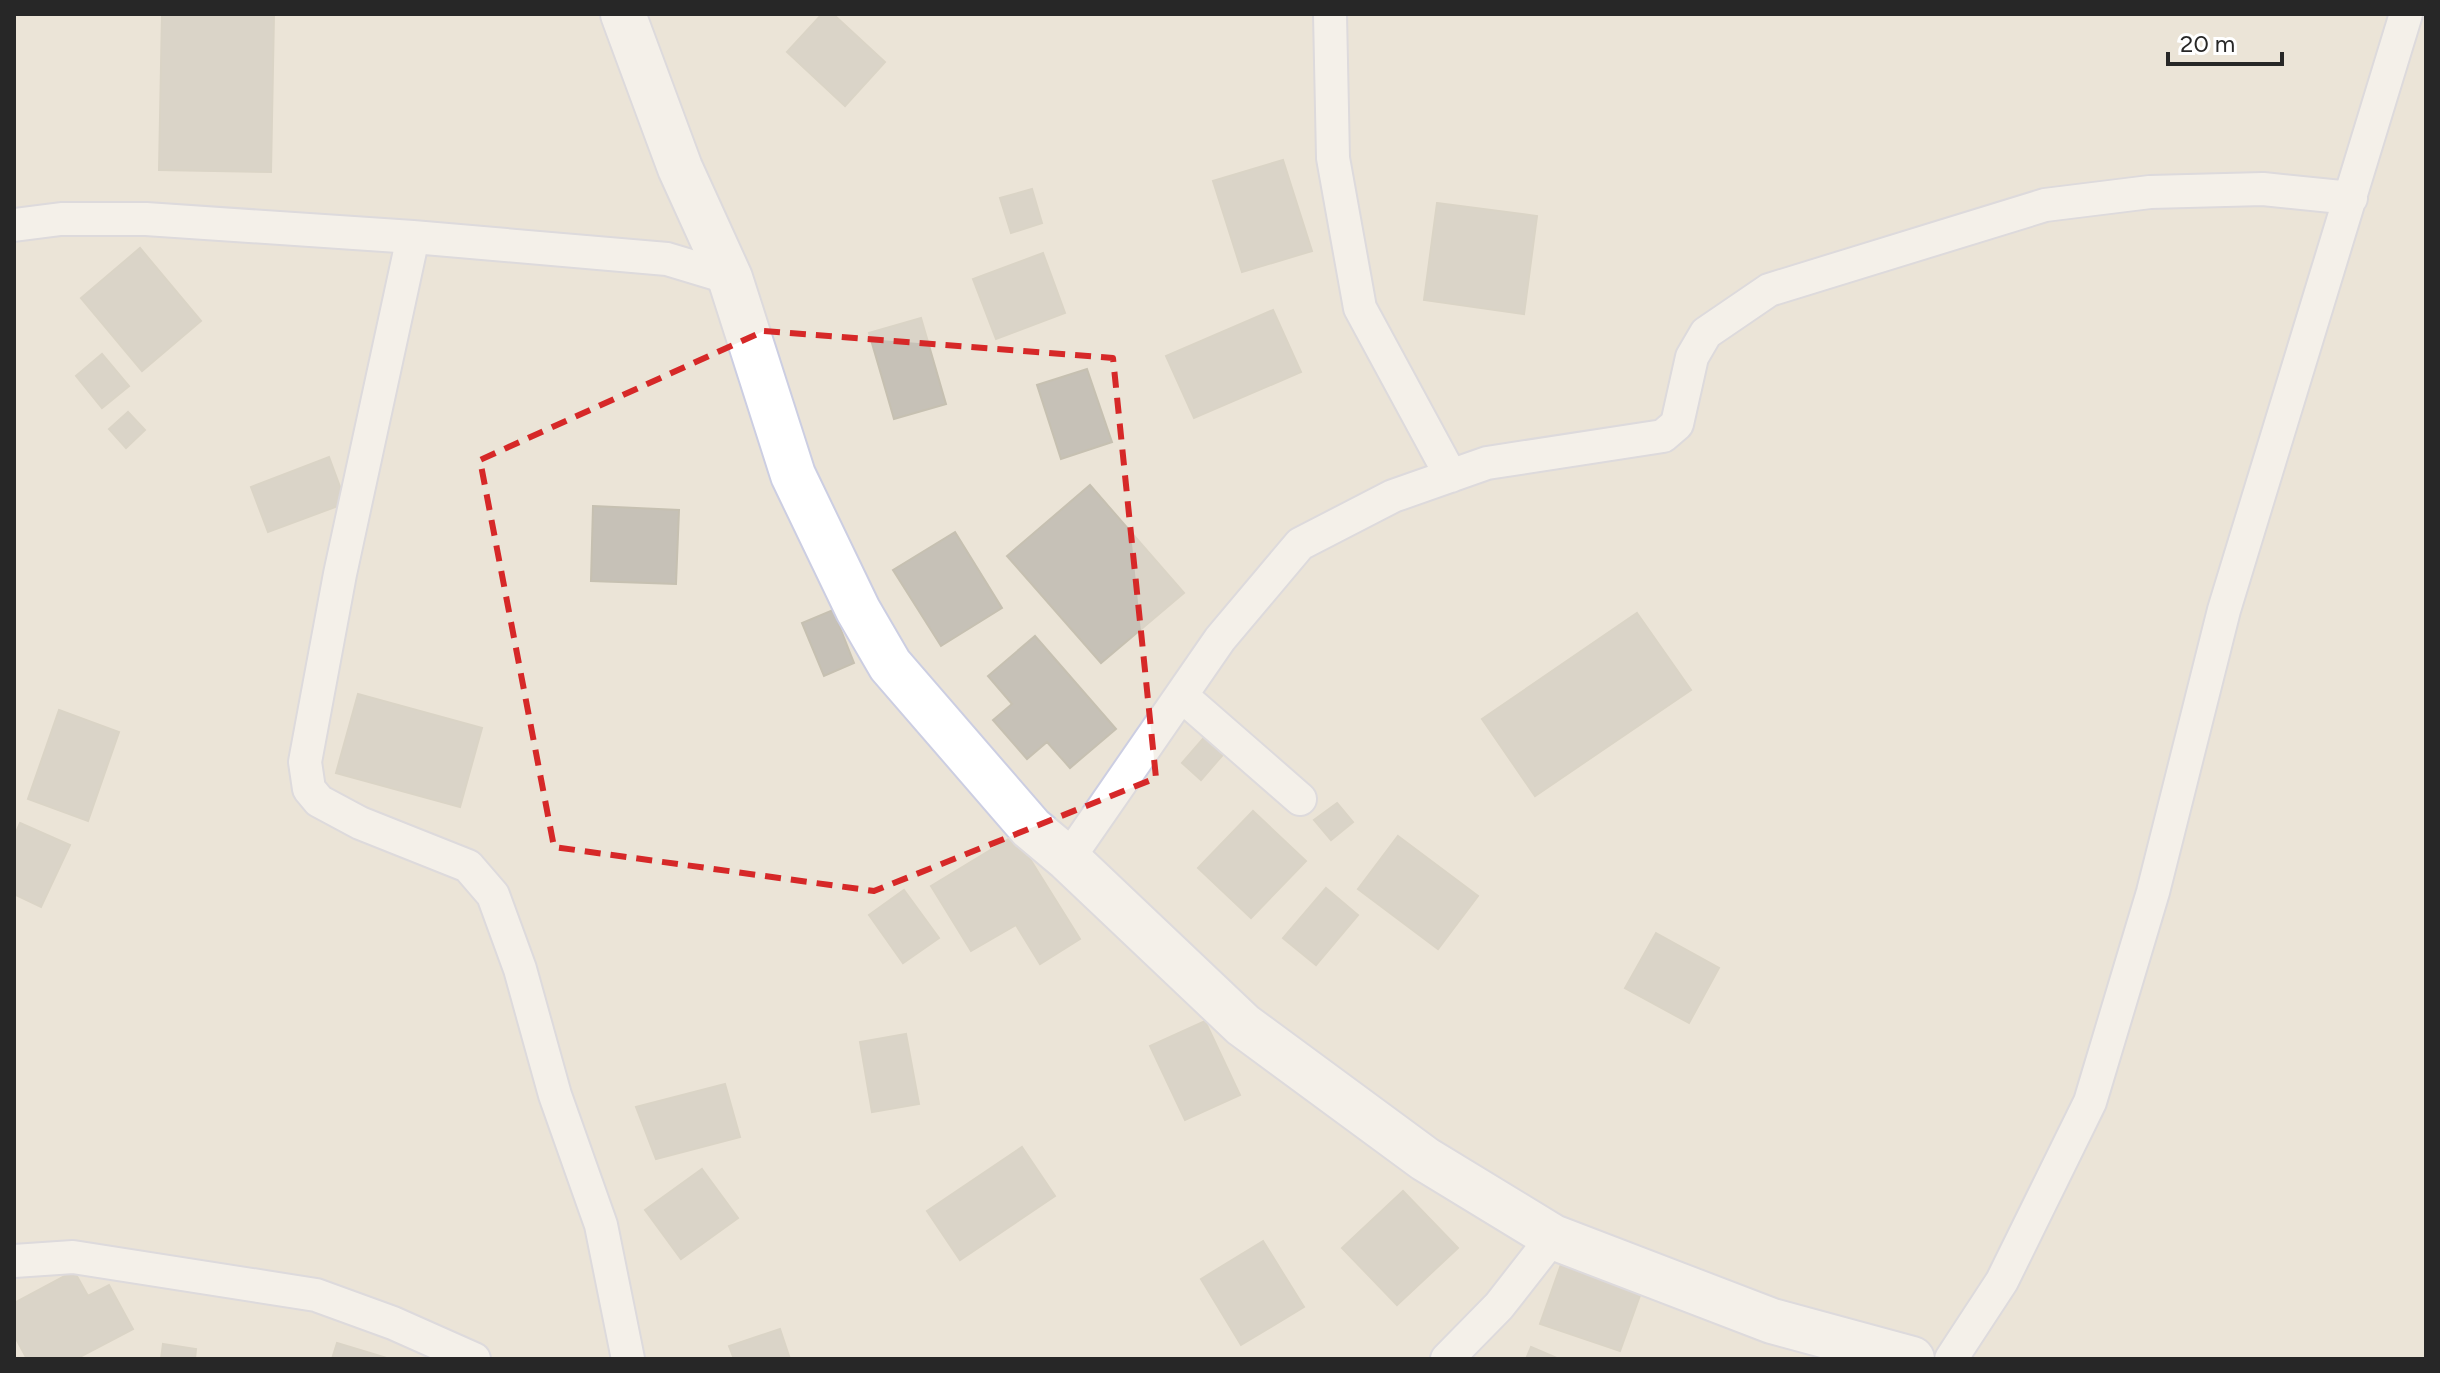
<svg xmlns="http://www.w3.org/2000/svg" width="2440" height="1373" viewBox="0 0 2440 1373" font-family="Figtree,sans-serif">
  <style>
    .building { fill: #c6c1b7; stroke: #c6c0b1; stroke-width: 2 }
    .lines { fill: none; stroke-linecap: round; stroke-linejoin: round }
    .street-casing { stroke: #cccee2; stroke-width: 36 }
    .secondary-casing { stroke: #cccee2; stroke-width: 48 }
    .street { stroke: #fff; stroke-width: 32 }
    .secondary { stroke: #fff; stroke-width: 44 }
    .marked { fill: none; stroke: #d62828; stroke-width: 6; stroke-dasharray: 16 10; stroke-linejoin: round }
  </style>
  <rect width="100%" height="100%" fill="#ebe4d7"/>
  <!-- building -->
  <path class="building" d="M 162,14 L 274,14 L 271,172 L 159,170 Z
    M 822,14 L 833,14 L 885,62 L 845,106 L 787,52 Z
    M 1283,160 L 1312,251 L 1242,272 L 1213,181 Z
    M 1032,189 L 1042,223 L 1011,233 L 1000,198 Z
    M 1437,203 L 1537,216 L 1524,314 L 1424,300 Z
    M 140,248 L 201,321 L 142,371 L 81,298 Z
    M 1043,253 L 1065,313 L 996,339 L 973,279 Z
    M 1273,310 L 1301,372 L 1194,418 L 1166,356 Z
    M 921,318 L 946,404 L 894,419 L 869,333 Z
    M 102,354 L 129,386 L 102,408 L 76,376 Z
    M 1087,369 L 1112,442 L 1061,459 L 1037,385 Z
    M 128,412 L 145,430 L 126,448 L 109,429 Z
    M 329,457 L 346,503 L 268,532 L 251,487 Z
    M 1090,485 L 1184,593 L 1101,663 L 1007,556 Z
    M 593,506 L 679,510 L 676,584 L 591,581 Z
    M 955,532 L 1002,608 L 941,646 L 893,570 Z
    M 833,610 L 854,663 L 824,676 L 802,623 Z
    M 1637,613 L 1691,690 L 1535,796 L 1482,719 Z
    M 1035,636 L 1116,729 L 1070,768 L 1047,742 L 1027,759 L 993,720 L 1012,704 L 988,676 Z
    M 358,694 L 482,728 L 460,807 L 336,773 Z
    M 59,710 L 119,732 L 88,821 L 28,799 Z
    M 1208,733 L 1227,750 L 1201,780 L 1182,763 Z
    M 1337,803 L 1353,822 L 1331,840 L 1314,820 Z
    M 1253,811 L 1306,861 L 1251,918 L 1198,868 Z
    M 20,823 L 70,845 L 41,907 L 14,894 L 14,837 Z
    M 1015,835 L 1080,939 L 1040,964 L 1016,925 L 971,951 L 931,886 Z
    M 1398,836 L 1478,896 L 1438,949 L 1358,889 Z
    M 1326,888 L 1358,915 L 1316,965 L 1283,938 Z
    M 904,890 L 939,938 L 903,963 L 869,915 Z
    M 1656,933 L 1719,968 L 1689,1023 L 1625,988 Z
    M 1205,1021 L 1240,1095 L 1185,1120 L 1150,1046 Z
    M 906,1034 L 919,1104 L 872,1112 L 860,1042 Z
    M 725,1084 L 740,1137 L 656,1159 L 636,1107 Z
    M 1022,1147 L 1055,1196 L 960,1260 L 927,1211 Z
    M 702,1169 L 738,1218 L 681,1259 L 645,1210 Z
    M 1403,1191 L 1458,1248 L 1397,1305 L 1342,1248 Z
    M 1263,1241 L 1304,1307 L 1241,1345 L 1201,1279 Z
    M 1563,1259 L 1643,1287 L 1620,1351 L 1540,1324 Z
    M 74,1271 L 88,1296 L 109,1285 L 133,1329 L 76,1359 L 27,1359 L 14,1335 L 14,1303 Z
    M 780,1329 L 790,1359 L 734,1359 L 729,1346 Z
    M 337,1343 L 390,1359 L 332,1359 Z
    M 163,1344 L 196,1349 L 195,1359 L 161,1359 Z
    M 1531,1347 L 1559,1359 L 1526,1359 Z"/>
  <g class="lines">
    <!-- street casing -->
    <g class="street-casing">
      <path id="street" d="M 1330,14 L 1333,158 L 1360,308 L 1451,476
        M 14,225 L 61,219 L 146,219 L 413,237 L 667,259 L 730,278
        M 413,237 L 340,574 L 305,762 L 309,789 L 319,801 L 360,823 L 468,866 L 493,895 L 520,969 L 555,1095 L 601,1225 L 628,1359
        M 1182,696 L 1300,799
        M 1068,859 L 1220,639 L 1300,544 L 1393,496 L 1487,463 L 1663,436 L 1677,424 L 1692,357 L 1706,333 L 1769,290 L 2045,205 L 2150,192 L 2263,189 L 2351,198
        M 14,1261 L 73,1257 L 316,1295 L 393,1323 L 474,1359
        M 1447,1359 L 1499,1306 L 1553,1237
        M 1951,1359 L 2002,1281 L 2090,1102 L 2153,892 L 2224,610 L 2406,14"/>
    </g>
    <!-- secondary casing -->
    <g class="secondary-casing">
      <path id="secondary" d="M 623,14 L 680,168 L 730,278 L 793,475 L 858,610 L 890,665 L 1031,828 L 1068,859 L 1243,1025 L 1425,1159 L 1553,1237 L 1772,1321 L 1912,1359"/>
    </g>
    <!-- street -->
    <use href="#street" class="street"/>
    <!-- secondary -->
    <use href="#secondary" class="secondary"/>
  </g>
  <!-- marked area -->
  <path d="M0 0H2440V1373H0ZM 764,331 L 1113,358 L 1156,778 L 874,891 L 554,847 L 480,460 Z" fill="#ebe4d7" fill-opacity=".55" fill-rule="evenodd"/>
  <path class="marked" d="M 764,331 L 1113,358 L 1156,778 L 874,891 L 554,847 L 480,460 Z"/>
  <!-- border -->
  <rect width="2440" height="1373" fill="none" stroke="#272727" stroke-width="32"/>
  <!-- scale -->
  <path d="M2168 52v12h114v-12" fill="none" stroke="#272727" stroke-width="4"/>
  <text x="2180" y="52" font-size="24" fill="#272727" stroke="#ffffff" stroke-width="6" paint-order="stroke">20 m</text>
</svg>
